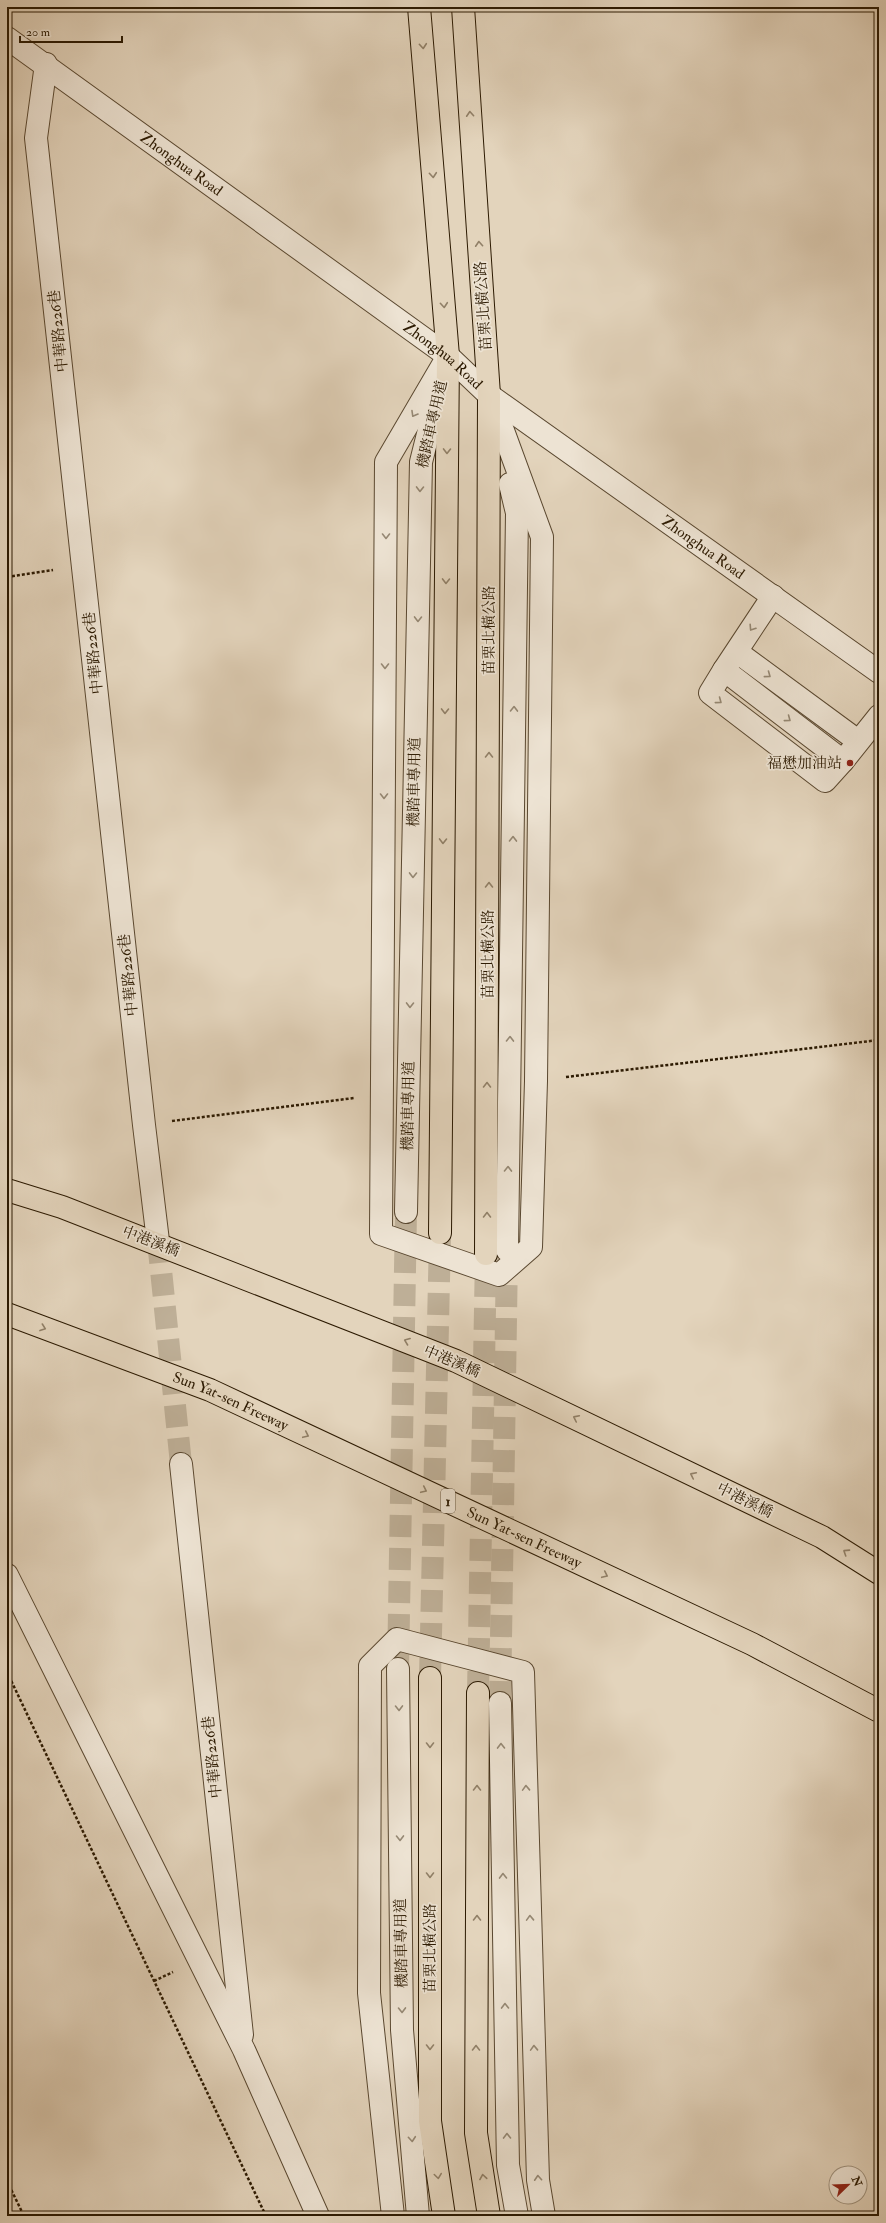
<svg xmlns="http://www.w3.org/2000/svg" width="886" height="2223" viewBox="0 0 886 2223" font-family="'IM FELL Double Pica','Noto Serif TC',serif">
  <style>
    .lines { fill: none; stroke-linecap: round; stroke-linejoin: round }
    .minor-tunnel { stroke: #beaf97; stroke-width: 22; stroke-dasharray: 22 11; stroke-linecap: butt }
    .major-tunnel { stroke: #beaf97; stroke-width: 22; stroke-dasharray: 22 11; stroke-linecap: butt }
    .minor-casing { stroke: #5a4830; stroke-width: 24 }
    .major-casing { stroke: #2c1a02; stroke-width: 24 }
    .highway-casing { stroke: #2c1a02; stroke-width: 24 }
    .path { stroke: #2c1a02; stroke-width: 2.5; stroke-dasharray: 3 2; stroke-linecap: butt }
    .minor { stroke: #ede3d3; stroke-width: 22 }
    .major { stroke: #e3d4bc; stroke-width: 22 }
    .highway { stroke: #e3d4bc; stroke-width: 22 }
    .highway-bridge-casing { stroke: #2c1a02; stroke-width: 24; stroke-linecap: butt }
    .highway-bridge { stroke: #e3d4bc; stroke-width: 22 }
    .oneway { stroke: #918068 }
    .oneway2 { stroke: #968975 }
    .poi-dot { fill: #8f2418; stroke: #ede3d3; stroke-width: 1.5 }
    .labels { text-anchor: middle; stroke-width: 3.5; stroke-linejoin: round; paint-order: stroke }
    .shield { fill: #ede3d3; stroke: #665641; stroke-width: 1 }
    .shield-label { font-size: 14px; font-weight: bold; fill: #2c1a02 }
    .street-label { font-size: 15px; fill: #2c1a02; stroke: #ede3d3 }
    .poi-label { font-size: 15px; fill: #2c1a02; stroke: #ede3d3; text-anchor: end }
  </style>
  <rect width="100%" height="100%" fill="#e3d4bc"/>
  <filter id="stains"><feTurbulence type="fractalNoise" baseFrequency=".005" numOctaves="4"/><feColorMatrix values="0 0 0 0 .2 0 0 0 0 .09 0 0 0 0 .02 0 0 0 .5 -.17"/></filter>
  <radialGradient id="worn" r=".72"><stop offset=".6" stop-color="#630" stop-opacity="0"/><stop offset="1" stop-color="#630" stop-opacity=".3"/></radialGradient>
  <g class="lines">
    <!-- minor-tunnel -->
    <path class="minor-tunnel" d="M 158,1241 L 181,1464
      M 398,1669 L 406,1212
      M 500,1703 L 507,1254"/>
    <!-- major-tunnel -->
    <path class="major-tunnel" d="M 430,1678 L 440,1236
      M 478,1693 L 486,1254"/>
    <!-- minor casing -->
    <g class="minor-casing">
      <g id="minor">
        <path id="s1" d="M 7,38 L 448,356 L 489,395 L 879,672"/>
        <path d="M 46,64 L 36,138 L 144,1125 L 158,1241"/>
        <path d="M 448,356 L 386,462 L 381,1234 L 499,1275 L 531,1247 L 536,1081 L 542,537 L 490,395"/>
        <path d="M 773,596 L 724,670 L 843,761 L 879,716"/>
        <path d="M 737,652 L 858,741"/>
        <path d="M 724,670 L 710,693 L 825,781 L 843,761"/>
        <path d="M 406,1212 L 421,462 L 441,382"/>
        <path d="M 507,1250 L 517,513 L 510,484"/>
        <path d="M 181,1464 L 242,2035"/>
        <path d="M 7,1575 L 244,2050 L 318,2216"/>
        <path d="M 398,1669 L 402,2030 L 418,2216"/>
        <path d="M 500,1703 L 508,2165 L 517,2216"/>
        <path d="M 393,2216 L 369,1993 L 370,1666 L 397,1639 L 523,1672 L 538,2180 L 544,2216"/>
      </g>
    </g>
    <!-- major casing -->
    <g class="major-casing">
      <path id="major" d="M 419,7 L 448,356 L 440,1233
        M 463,7 L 489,395 L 486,1254
        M 430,1678 L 430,2121 L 444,2216
        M 478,1693 L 476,2133 L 489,2216"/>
    </g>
    <!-- highway casing -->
    <g class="highway-casing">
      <path id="highway" d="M 7,1190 L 62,1207 L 456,1361 L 822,1537 L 879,1573"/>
    </g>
    <!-- path -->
    <path class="path" d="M 7,577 L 53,570
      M 566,1077 L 879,1040
      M 172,1121 L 354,1098
      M 7,1672 L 266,2216
      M 154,1981 L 173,1972
      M 7,2181 L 24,2216"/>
    <!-- minor -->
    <use href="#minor" class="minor"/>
    <!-- major -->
    <use href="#major" class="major"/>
    <!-- highway -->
    <use href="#highway" class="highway"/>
    <!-- highway-bridge casing -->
    <g class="highway-bridge-casing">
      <g id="highway-bridge">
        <path id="s2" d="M 7,1314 L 210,1390 L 752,1644 L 879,1711"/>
      </g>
    </g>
    <!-- highway-bridge -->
    <use href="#highway-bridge" class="highway-bridge"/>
  </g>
  <!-- one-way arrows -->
  <defs><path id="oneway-chevron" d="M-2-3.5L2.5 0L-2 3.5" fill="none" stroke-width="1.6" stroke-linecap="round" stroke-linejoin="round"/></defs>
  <g class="oneway">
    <use href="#oneway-chevron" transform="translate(423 46) rotate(85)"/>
    <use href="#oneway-chevron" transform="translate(470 114) rotate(-94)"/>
    <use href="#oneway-chevron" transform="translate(433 175) rotate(85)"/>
    <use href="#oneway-chevron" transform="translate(479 244) rotate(-94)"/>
    <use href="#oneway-chevron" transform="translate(444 305) rotate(85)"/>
    <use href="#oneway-chevron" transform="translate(447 451) rotate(91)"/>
    <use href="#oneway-chevron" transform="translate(446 581) rotate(91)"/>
    <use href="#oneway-chevron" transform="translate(445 711) rotate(91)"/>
    <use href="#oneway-chevron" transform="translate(489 755) rotate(-90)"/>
    <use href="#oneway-chevron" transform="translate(443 841) rotate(91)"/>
    <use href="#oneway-chevron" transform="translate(489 885) rotate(-90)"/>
    <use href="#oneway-chevron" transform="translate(487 1085) rotate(-90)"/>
    <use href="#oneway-chevron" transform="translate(487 1215) rotate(-90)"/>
    <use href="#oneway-chevron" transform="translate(43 1328) rotate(20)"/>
    <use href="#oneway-chevron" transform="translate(407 1341) rotate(-159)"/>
    <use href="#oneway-chevron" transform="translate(576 1418) rotate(-154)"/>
    <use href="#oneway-chevron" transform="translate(306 1435) rotate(25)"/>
    <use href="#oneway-chevron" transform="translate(693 1475) rotate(-154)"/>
    <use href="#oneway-chevron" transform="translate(424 1490) rotate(25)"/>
    <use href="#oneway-chevron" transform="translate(846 1552) rotate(-147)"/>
    <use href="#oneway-chevron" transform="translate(605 1575) rotate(25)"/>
    <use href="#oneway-chevron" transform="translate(430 1745) rotate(90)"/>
    <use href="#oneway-chevron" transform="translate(477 1788) rotate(-90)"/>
    <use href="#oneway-chevron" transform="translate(430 1875) rotate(90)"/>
    <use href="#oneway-chevron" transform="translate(477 1918) rotate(-90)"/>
    <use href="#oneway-chevron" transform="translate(430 2047) rotate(90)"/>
    <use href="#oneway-chevron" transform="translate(476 2048) rotate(-90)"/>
    <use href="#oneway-chevron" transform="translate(438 2176) rotate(82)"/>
    <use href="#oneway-chevron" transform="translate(483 2177) rotate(-99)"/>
  </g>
  <g class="oneway2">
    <use href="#oneway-chevron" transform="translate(414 414) rotate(120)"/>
    <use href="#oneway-chevron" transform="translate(420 489) rotate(91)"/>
    <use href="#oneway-chevron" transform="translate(386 536) rotate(90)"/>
    <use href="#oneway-chevron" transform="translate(418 619) rotate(91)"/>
    <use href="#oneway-chevron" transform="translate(752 628) rotate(123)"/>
    <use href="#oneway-chevron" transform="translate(385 666) rotate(90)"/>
    <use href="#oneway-chevron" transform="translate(768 675) rotate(36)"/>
    <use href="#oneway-chevron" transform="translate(719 701) rotate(37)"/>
    <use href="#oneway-chevron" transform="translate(514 709) rotate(-89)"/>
    <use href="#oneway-chevron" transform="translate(788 719) rotate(37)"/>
    <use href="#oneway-chevron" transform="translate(384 796) rotate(90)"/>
    <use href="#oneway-chevron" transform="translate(513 839) rotate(-89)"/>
    <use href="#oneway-chevron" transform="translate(413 875) rotate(91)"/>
    <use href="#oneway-chevron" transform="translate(410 1005) rotate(91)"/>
    <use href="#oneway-chevron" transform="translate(510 1039) rotate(-89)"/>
    <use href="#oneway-chevron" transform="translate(508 1169) rotate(-89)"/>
    <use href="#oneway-chevron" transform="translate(399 1708) rotate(89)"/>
    <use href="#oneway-chevron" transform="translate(501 1746) rotate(-91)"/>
    <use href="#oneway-chevron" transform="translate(526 1788) rotate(-92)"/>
    <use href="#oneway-chevron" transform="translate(400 1838) rotate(89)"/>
    <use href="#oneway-chevron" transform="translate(503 1876) rotate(-91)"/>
    <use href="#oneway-chevron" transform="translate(530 1918) rotate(-92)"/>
    <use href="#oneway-chevron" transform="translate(505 2006) rotate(-91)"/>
    <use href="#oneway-chevron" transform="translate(402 2010) rotate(89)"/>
    <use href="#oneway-chevron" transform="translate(534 2048) rotate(-92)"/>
    <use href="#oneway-chevron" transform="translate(507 2136) rotate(-91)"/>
    <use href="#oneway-chevron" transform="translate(412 2139) rotate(85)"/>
    <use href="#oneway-chevron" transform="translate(538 2178) rotate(-94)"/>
  </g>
  <!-- markers -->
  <circle class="poi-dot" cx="850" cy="763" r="4"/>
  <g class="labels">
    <!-- shield labels -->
    <rect class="shield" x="441" y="1489" width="14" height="24" rx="3"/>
    <g class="shield-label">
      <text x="448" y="1506">1</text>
    </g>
    <!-- street labels -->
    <g class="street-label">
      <text dy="5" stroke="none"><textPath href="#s1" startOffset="215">Zhonghua Road</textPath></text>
      <text transform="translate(483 306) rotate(-94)" y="5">苗栗北橫公路</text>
      <text transform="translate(58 331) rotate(-96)" y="5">中華路226巷</text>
      <text dy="5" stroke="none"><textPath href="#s1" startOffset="539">Zhonghua Road</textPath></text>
      <text transform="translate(432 424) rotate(-77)" y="5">機踏車專用道</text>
      <text dy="5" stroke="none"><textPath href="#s1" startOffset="863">Zhonghua Road</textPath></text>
      <text transform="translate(489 630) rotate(-90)" y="5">苗栗北橫公路</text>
      <text transform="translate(93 653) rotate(-96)" y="5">中華路226巷</text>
      <text transform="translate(414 782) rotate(-89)" y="5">機踏車專用道</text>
      <text transform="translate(488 954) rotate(-90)" y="5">苗栗北橫公路</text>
      <text transform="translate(128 975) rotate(-96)" y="5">中華路226巷</text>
      <text transform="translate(408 1106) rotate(-89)" y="5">機踏車專用道</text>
      <text transform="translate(151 1241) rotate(21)" y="5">中港溪橋</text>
      <text transform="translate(452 1361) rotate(23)" y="5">中港溪橋</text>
      <text dy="5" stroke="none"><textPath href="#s2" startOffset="240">Sun Yat-sen Freeway</textPath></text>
      <text transform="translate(745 1500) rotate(26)" y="5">中港溪橋</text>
      <text dy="5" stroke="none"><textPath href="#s2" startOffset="564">Sun Yat-sen Freeway</textPath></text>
      <text transform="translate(212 1757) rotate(-96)" y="5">中華路226巷</text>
      <text transform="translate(401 1943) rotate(-91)" y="5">機踏車專用道</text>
      <text transform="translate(430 1948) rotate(-90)" y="5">苗栗北橫公路</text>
    </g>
    <!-- poi labels -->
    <g class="poi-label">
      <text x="842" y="768">福懋加油站</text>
    </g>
  </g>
  <!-- margin -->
  <rect width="886" height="2223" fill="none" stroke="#e3d4bc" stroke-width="24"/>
  <rect x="8" y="8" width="870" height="2207" fill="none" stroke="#2c1a02" stroke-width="2"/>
  <rect x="12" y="12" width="862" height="2199" fill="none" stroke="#2c1a02"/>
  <!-- north arrow -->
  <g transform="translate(848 2185) rotate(67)"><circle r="19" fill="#ede3d3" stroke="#a0937f"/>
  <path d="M0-3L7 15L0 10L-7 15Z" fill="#8f2418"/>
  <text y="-6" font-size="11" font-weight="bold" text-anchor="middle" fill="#2c1a02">N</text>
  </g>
  <!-- scale -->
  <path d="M20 36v6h102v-6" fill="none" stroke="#2c1a02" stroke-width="2"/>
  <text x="26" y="36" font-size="12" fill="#2c1a02" stroke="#ede3d3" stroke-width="3" paint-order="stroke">20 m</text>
  <rect width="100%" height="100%" filter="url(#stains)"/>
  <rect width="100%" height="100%" fill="url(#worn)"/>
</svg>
